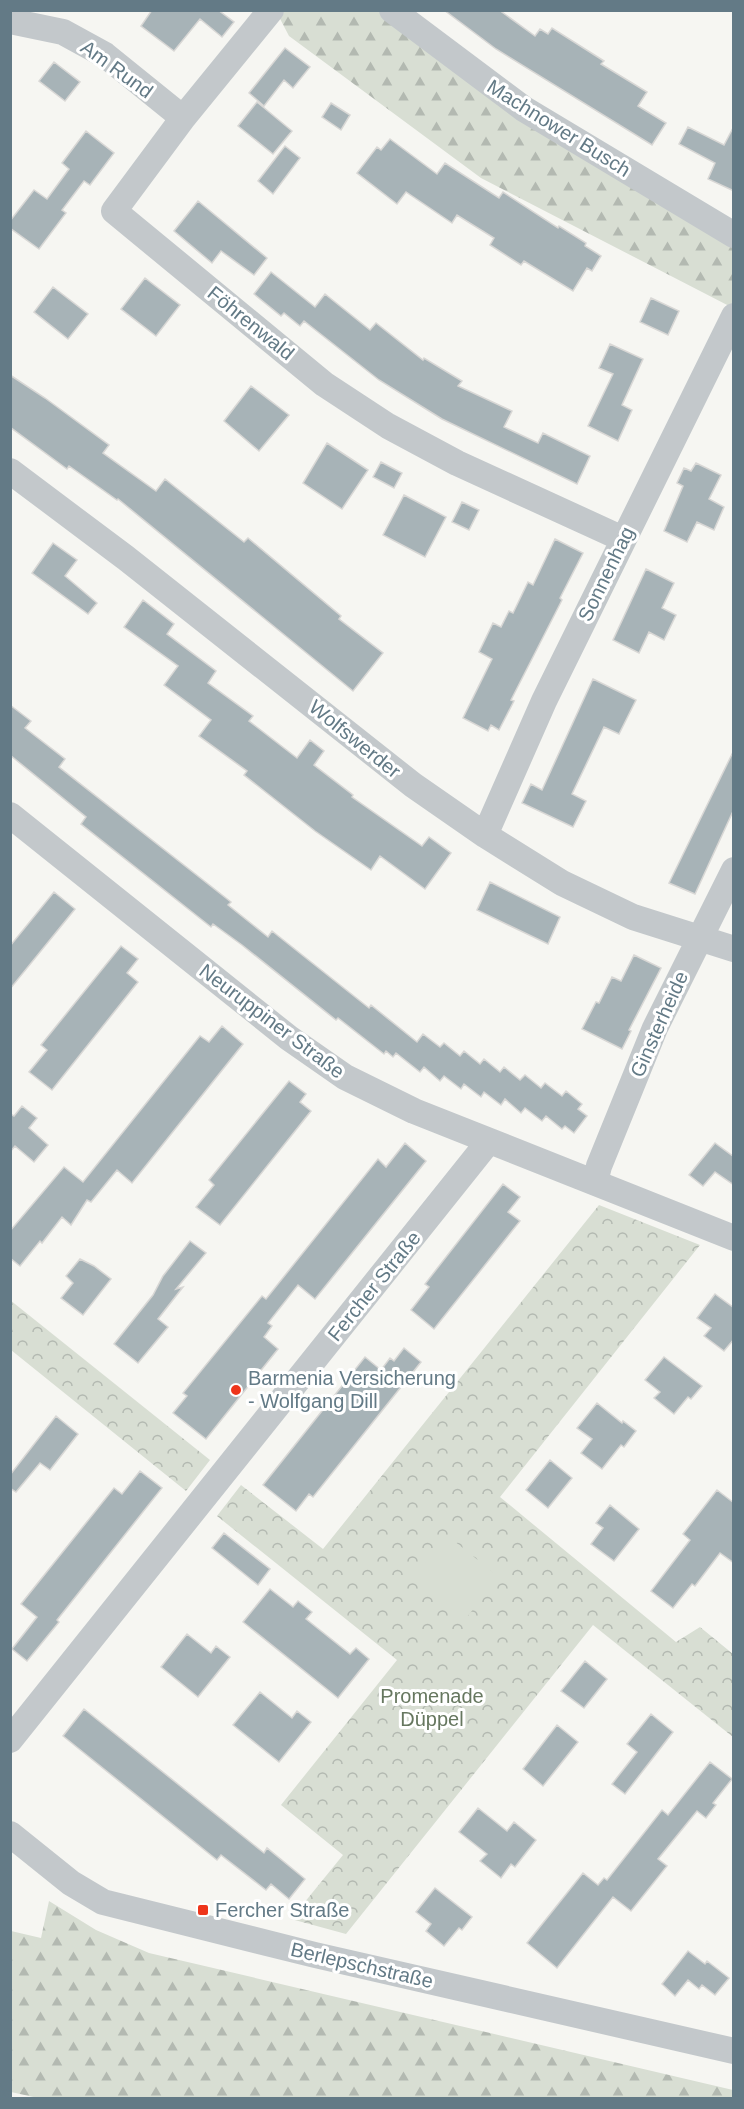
<svg xmlns="http://www.w3.org/2000/svg" width="744" height="2109" viewBox="0 0 744 2109" font-family="Arial,sans-serif">
  <style>
    .forest { fill: url(#forest-firs) }
    .park { fill: url(#park-crowns) }
    .pitch { fill: #d8ded3 }
    .building { fill: #a7b3b7; stroke: #d8d7d5; stroke-width: 1.5 }
    .lines { fill: none; stroke-linecap: round; stroke-linejoin: round }
    .street { stroke: #c3c8cb; stroke-width: 26 }
    .poi-dot { fill: #ee351b; stroke: #fff; stroke-width: 2 }
    .labels { text-anchor: middle; stroke-width: 6; stroke-linejoin: round; paint-order: stroke }
    .street-label { font-size: 20px; fill: #637a86; stroke: #fff }
    .poi-label { font-size: 20px; fill: #637a86; stroke: #fff; text-anchor: start }
    .park-label { font-size: 20px; fill: #66775f; stroke: #fff }
  </style>
  <defs>
    <pattern id="forest-firs" width="22" height="20" patternUnits="userSpaceOnUse" patternTransform="scale(1.5)"><rect width="22" height="20" fill="#d8ded3"/><path d="M5 1l3.5 6h-7zM16 11l3.5 6h-7z" fill="#b3b9b1"/></pattern>
    <pattern id="park-crowns" width="20" height="18" patternUnits="userSpaceOnUse" patternTransform="scale(1.5)"><rect width="20" height="18" fill="#d8ded3"/><path d="M2 6a3 3 0 1 1 6 0M12 15a3 3 0 1 1 6 0" fill="none" stroke="#b3b9b1"/></pattern>
  </defs>
  <rect width="100%" height="100%" fill="#f6f6f2"/>
  <!-- forest -->
  <path class="forest" d="M 276,11 L 392,11 L 733,235 L 733,308 L 481,178 L 289,36 Z
    M 49,1901 L 96,1930 L 149,1953 L 733,2090 L 733,2098 L 38,2098 L 11,2092 L 11,1931 L 41,1938 Z"/>
  <!-- park -->
  <path class="park" d="M 599,1205 L 700,1245 L 500,1497 L 676,1642 L 700,1627 L 733,1654 L 733,1737 L 593,1625 L 346,1934 L 291,1919 L 343,1855 L 281,1805 L 397,1660 L 217,1516 L 241,1485 L 323,1549 Z
    M 10,1300 L 210,1460 L 186,1491 L 11,1350 Z"/>
  <!-- pitch -->
  <path class="pitch" d="M 448,1536 L 499,1577 L 467,1617 L 415,1575 Z"/>
  <!-- building -->
  <path class="building" d="M 152,10 L 218,10 L 234,22 L 222,37 L 200,19 L 174,51 L 141,26 Z
    M 444,10 L 499,10 L 535,36 L 540,29 L 548,34 L 552,28 L 604,61 L 601,64 L 647,92 L 638,106 L 666,123 L 652,145 L 496,49 Z
    M 285,48 L 310,67 L 293,88 L 284,80 L 264,106 L 249,93 Z
    M 54,62 L 80,82 L 65,101 L 39,81 Z
    M 257,102 L 292,131 L 273,154 L 238,126 Z
    M 331,103 L 350,115 L 341,130 L 322,117 Z
    M 734,126 L 734,191 L 708,179 L 715,163 L 679,144 L 688,127 L 724,145 Z
    M 86,131 L 114,153 L 90,185 L 84,181 L 62,210 L 66,213 L 39,249 L 10,228 L 10,221 L 34,190 L 47,199 L 69,169 L 62,163 Z
    M 390,139 L 437,174 L 445,163 L 499,198 L 503,192 L 558,228 L 559,226 L 586,243 L 585,246 L 601,256 L 592,271 L 587,268 L 573,291 L 524,261 L 521,265 L 490,245 L 494,238 L 457,215 L 452,223 L 406,192 L 397,204 L 357,173 L 377,147 L 381,150 Z
    M 285,146 L 300,158 L 273,194 L 258,181 Z
    M 198,201 L 267,258 L 254,275 L 221,251 L 212,263 L 174,231 Z
    M 271,272 L 315,307 L 325,294 L 370,330 L 376,323 L 423,360 L 424,358 L 462,381 L 458,386 L 512,411 L 504,427 L 538,443 L 543,433 L 590,456 L 577,484 L 442,419 L 379,380 L 304,321 L 300,326 L 284,313 L 281,316 L 254,294 Z
    M 145,278 L 180,305 L 156,336 L 121,309 Z
    M 53,287 L 88,314 L 68,339 L 34,312 Z
    M 651,298 L 679,311 L 668,335 L 640,322 Z
    M 610,344 L 643,359 L 622,405 L 632,410 L 618,441 L 588,426 L 613,374 L 599,368 Z
    M 10,375 L 45,398 L 109,445 L 103,453 L 156,491 L 165,479 L 244,542 L 248,538 L 341,616 L 339,619 L 383,653 L 353,691 L 118,499 L 117,500 L 69,466 L 67,469 L 10,427 Z
    M 251,386 L 289,415 L 259,451 L 224,421 Z
    M 327,443 L 368,470 L 342,509 L 303,483 Z
    M 381,462 L 402,473 L 394,488 L 373,477 Z
    M 696,463 L 721,475 L 709,499 L 724,507 L 714,530 L 697,522 L 687,542 L 664,531 L 683,486 L 677,483 L 684,468 L 691,471 Z
    M 404,495 L 446,517 L 425,557 L 383,535 Z
    M 462,502 L 479,510 L 469,530 L 452,522 Z
    M 555,539 L 583,553 L 560,598 L 562,600 L 511,700 L 514,701 L 499,730 L 491,725 L 488,731 L 463,718 L 492,659 L 479,652 L 493,623 L 501,627 L 509,611 L 513,613 L 528,582 L 533,585 Z
    M 53,543 L 77,560 L 65,576 L 97,603 L 88,614 L 32,573 Z
    M 646,569 L 674,583 L 662,608 L 676,615 L 664,640 L 649,632 L 639,653 L 613,640 Z
    M 143,600 L 174,624 L 167,634 L 216,671 L 208,683 L 253,716 L 249,721 L 297,758 L 310,740 L 324,751 L 314,765 L 353,795 L 352,797 L 422,846 L 429,837 L 451,853 L 425,889 L 380,856 L 371,870 L 315,831 L 244,775 L 247,771 L 199,736 L 211,720 L 164,685 L 178,666 L 124,627 Z
    M 593,679 L 636,700 L 619,734 L 604,727 L 572,794 L 586,801 L 573,827 L 522,803 L 531,784 L 542,790 Z
    M 10,705 L 31,721 L 25,728 L 65,759 L 59,767 L 231,902 L 228,905 L 268,937 L 272,931 L 369,1008 L 371,1005 L 417,1042 L 423,1034 L 440,1047 L 444,1043 L 460,1056 L 464,1051 L 480,1064 L 484,1059 L 500,1072 L 504,1067 L 520,1080 L 525,1075 L 541,1088 L 545,1083 L 562,1096 L 566,1091 L 582,1104 L 578,1109 L 587,1116 L 574,1133 L 565,1126 L 562,1129 L 546,1116 L 542,1121 L 525,1108 L 521,1113 L 505,1099 L 501,1105 L 484,1092 L 481,1097 L 464,1084 L 461,1089 L 444,1076 L 440,1081 L 424,1067 L 420,1072 L 396,1053 L 393,1057 L 386,1051 L 384,1054 L 338,1018 L 336,1020 L 242,945 L 213,924 L 211,927 L 81,824 L 86,817 L 10,755 Z
    M 734,750 L 734,809 L 695,894 L 669,883 Z
    M 490,882 L 560,917 L 548,944 L 477,910 Z
    M 54,892 L 75,909 L 10,989 L 10,946 Z
    M 121,946 L 138,959 L 127,973 L 138,982 L 52,1090 L 29,1072 L 47,1050 L 41,1045 Z
    M 634,955 L 661,968 L 629,1030 L 631,1031 L 622,1049 L 582,1029 L 596,1002 L 599,1003 L 612,977 L 621,981 Z
    M 222,1026 L 243,1044 L 132,1183 L 117,1170 L 91,1202 L 87,1200 L 71,1225 L 62,1217 L 42,1243 L 40,1241 L 20,1266 L 10,1258 L 10,1231 L 64,1167 L 83,1182 L 200,1036 L 209,1042 Z
    M 289,1081 L 306,1094 L 300,1102 L 311,1111 L 220,1225 L 196,1207 L 214,1185 L 209,1180 Z
    M 22,1106 L 37,1118 L 29,1128 L 48,1145 L 34,1162 L 15,1146 L 10,1152 L 10,1114 L 14,1116 Z
    M 405,1143 L 426,1161 L 315,1299 L 298,1285 L 268,1323 L 272,1326 L 264,1337 L 278,1349 L 206,1439 L 173,1413 L 187,1396 L 183,1393 L 262,1296 L 266,1299 L 378,1159 L 386,1167 Z
    M 715,1143 L 734,1157 L 734,1185 L 715,1172 L 703,1186 L 689,1175 Z
    M 503,1184 L 520,1197 L 508,1212 L 520,1221 L 434,1329 L 411,1310 L 429,1287 L 425,1284 Z
    M 190,1241 L 206,1253 L 176,1289 L 183,1287 L 158,1319 L 168,1327 L 138,1363 L 114,1344 L 153,1295 L 163,1276 Z
    M 80,1259 L 94,1266 L 111,1279 L 83,1315 L 61,1298 L 73,1283 L 66,1276 Z
    M 715,1294 L 734,1308 L 734,1339 L 724,1351 L 704,1336 L 711,1328 L 697,1318 Z
    M 404,1348 L 421,1362 L 313,1497 L 309,1494 L 296,1511 L 263,1485 L 365,1357 L 381,1370 L 390,1358 L 394,1361 Z
    M 664,1357 L 702,1386 L 691,1399 L 688,1397 L 674,1414 L 654,1398 L 660,1392 L 645,1380 Z
    M 597,1403 L 622,1423 L 623,1421 L 636,1431 L 624,1447 L 621,1445 L 602,1469 L 581,1453 L 592,1439 L 577,1428 Z
    M 56,1416 L 78,1434 L 50,1470 L 40,1463 L 16,1492 L 10,1488 L 10,1475 Z
    M 550,1460 L 572,1478 L 548,1508 L 526,1490 Z
    M 140,1471 L 162,1488 L 57,1620 L 59,1622 L 27,1661 L 12,1649 L 37,1617 L 21,1604 L 114,1488 L 122,1494 Z
    M 717,1490 L 734,1503 L 734,1563 L 720,1553 L 695,1586 L 692,1584 L 673,1608 L 651,1591 L 690,1540 L 683,1534 Z
    M 610,1505 L 639,1529 L 614,1561 L 591,1544 L 603,1528 L 596,1523 Z
    M 224,1533 L 270,1569 L 258,1585 L 212,1548 Z
    M 270,1589 L 293,1607 L 298,1601 L 312,1612 L 306,1619 L 350,1654 L 356,1648 L 369,1659 L 338,1698 L 243,1622 Z
    M 187,1634 L 211,1653 L 216,1646 L 230,1657 L 198,1697 L 161,1667 Z
    M 585,1661 L 607,1679 L 584,1708 L 561,1691 Z
    M 260,1692 L 292,1718 L 297,1711 L 311,1722 L 279,1762 L 233,1725 Z
    M 84,1709 L 264,1853 L 267,1848 L 305,1879 L 289,1899 L 271,1884 L 266,1890 L 221,1855 L 217,1860 L 63,1736 Z
    M 651,1714 L 673,1732 L 625,1794 L 612,1784 L 637,1752 L 627,1744 Z
    M 557,1725 L 578,1742 L 543,1786 L 523,1769 Z
    M 710,1762 L 732,1779 L 713,1803 L 716,1805 L 706,1818 L 697,1811 L 658,1859 L 667,1866 L 631,1911 L 613,1897 L 557,1968 L 527,1943 L 583,1873 L 598,1885 L 604,1878 L 607,1880 L 662,1810 L 668,1815 Z
    M 478,1808 L 507,1831 L 514,1822 L 536,1840 L 515,1867 L 511,1864 L 501,1878 L 480,1861 L 487,1854 L 459,1832 Z
    M 435,1888 L 472,1917 L 462,1930 L 459,1928 L 444,1946 L 426,1931 L 431,1924 L 416,1912 Z
    M 688,1951 L 705,1964 L 707,1961 L 729,1978 L 715,1995 L 702,1985 L 699,1989 L 688,1980 L 675,1996 L 662,1984 Z"/>
  <g class="lines">
    <!-- street -->
    <path class="street" d="M 271,10 L 183,118 L 114,211 L 324,384 L 388,426 L 457,463 L 623,539
      M 392,10 L 524,109 L 734,235
      M 10,21 L 63,32 L 105,55 L 183,118
      M 10,471 L 126,558 L 413,785 L 485,835 L 562,883 L 633,917 L 734,949
      M 10,815 L 289,1038 L 345,1077 L 414,1111 L 734,1238
      M 485,835 L 544,701 L 734,316
      M 595,1182 L 599,1166 L 655,1028 L 734,870
      M 10,1740 L 489,1141
      M 10,1834 L 71,1883 L 103,1902 L 315,1955 L 734,2051"/>
  </g>
  <!-- markers -->
  <g class="poi-dot">
    <circle cx="236" cy="1390" r="6"/>
    <rect x="197" y="1904" width="12" height="12" rx="3"/>
  </g>
  <g class="labels">
    <!-- street labels -->
    <g class="street-label">
      <text transform="translate(117 69) rotate(36)" y="7">Am Rund</text>
      <text transform="translate(559 128) rotate(32)" y="7">Machnower Busch</text>
      <text transform="translate(251 323) rotate(39)" y="7">Föhrenwald</text>
      <text transform="translate(606 574) rotate(-64)" y="7">Sonnenhag</text>
      <text transform="translate(355 739) rotate(39)" y="7">Wolfswerder</text>
      <text transform="translate(272 1021) rotate(37)" y="7">Neuruppiner Straße</text>
      <text transform="translate(659 1024) rotate(-66)" y="7">Ginsterheide</text>
      <text transform="translate(374 1286) rotate(-51)" y="7">Fercher Straße</text>
      <text transform="translate(362 1965) rotate(13)" y="7">Berlepschstraße</text>
    </g>
    <!-- poi labels -->
    <g class="poi-label">
      <text x="248" y="1385">Barmenia Versicherung<tspan x="248" dy="23">- Wolfgang Dill</tspan></text>
      <text x="215" y="1917">Fercher Straße</text>
    </g>
    <!-- park labels -->
    <g class="park-label">
      <text x="432" y="1703">Promenade<tspan x="432" dy="23">Düppel</tspan></text>
    </g>
  </g>
  <!-- border -->
  <rect width="744" height="2109" fill="none" stroke="#637a86" stroke-width="24"/>
</svg>
